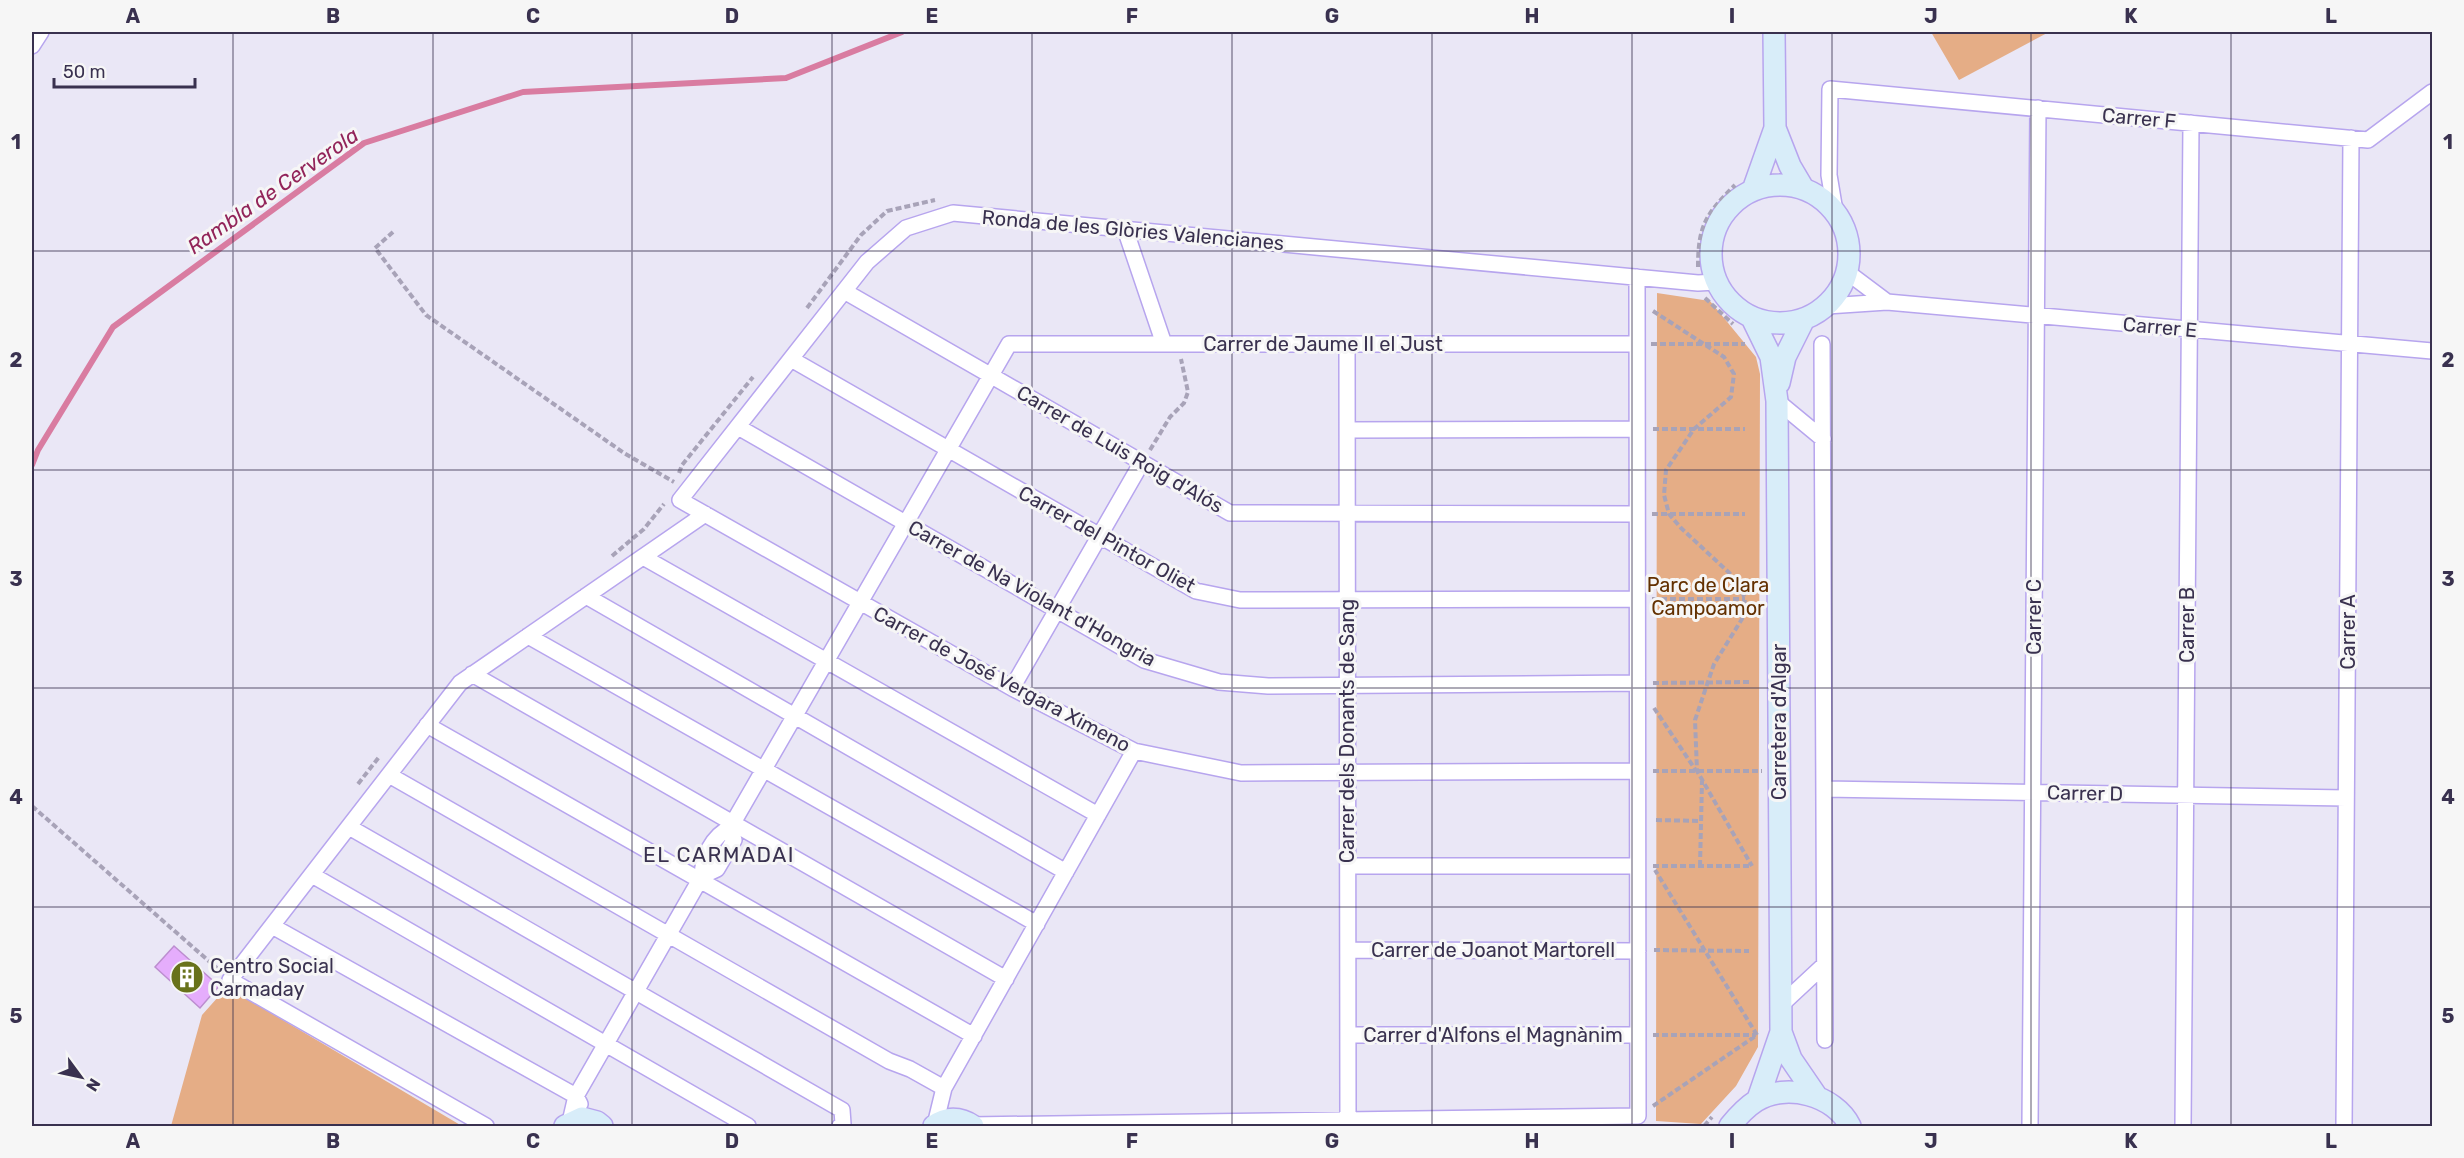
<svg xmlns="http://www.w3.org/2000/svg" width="2464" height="1158" viewBox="0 0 2464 1158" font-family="Rubik,sans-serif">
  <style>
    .green { fill: #e5ad86 }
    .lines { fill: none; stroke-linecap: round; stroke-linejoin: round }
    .stream { stroke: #d97ca1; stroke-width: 6 }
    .building { fill: #e5adfc; stroke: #bc8ecf; stroke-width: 1.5 }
    .street-casing { stroke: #b7a5ee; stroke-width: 18 }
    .secondary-casing { stroke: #b7a5ee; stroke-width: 24 }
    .path { stroke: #a8a3b8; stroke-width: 4; stroke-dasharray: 6 3; stroke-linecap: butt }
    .street { stroke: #fff; stroke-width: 15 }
    .secondary { stroke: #d8edf9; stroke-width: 21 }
    .grid { fill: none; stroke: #39314f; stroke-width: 1.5; stroke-opacity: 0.55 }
    .labels { text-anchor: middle; stroke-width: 6; stroke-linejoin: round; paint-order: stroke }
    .street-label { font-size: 20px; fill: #39314f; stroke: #f6f6f6 }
    .park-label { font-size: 20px; fill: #633000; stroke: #f6f6f6 }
    .poi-label { font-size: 20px; fill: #39314f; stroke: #f6f6f6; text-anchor: start }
    .water-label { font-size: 21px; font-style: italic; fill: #922459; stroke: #f6f6f6 }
    .neighbourhood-label { font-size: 21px; letter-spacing: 1.5px; fill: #39314f; stroke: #f6f6f6 }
    .neatline { fill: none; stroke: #39314f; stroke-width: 2 }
    .grid-label { font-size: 20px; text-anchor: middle; font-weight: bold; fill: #39314f }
  </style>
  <rect width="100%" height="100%" fill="#eae7f6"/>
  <!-- green -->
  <path class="green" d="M 1931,32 L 2049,32 L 1959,80 Z
    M 1657,293 L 1710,301 L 1756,357 L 1760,374 L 1758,1047 L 1736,1086 L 1701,1124 L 1656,1121 Z
    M 227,987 L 462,1126 L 171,1126 L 202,1015 Z"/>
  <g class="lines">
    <!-- stream -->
    <path class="stream" d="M 32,465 L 38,450 L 113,327 L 364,143 L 523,92 L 786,78 L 902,32"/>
  </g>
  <!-- building -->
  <path class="building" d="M 174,946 L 219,986 L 200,1008 L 155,967 Z"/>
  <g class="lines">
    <!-- street casing -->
    <g class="street-casing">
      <path id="street" d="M 32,46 L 41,32
        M 1835,211 L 1829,175 L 1830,89 L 2368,140 L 2432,92
        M 1125,229 L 1164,344
        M 1847,272 L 1887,302
        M 844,291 L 1230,513 L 1637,514
        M 1827,306 L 1887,302 L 2432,351
        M 1347,344 L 1348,1119
        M 1822,344 L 1825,1040
        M 791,359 L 1196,591 L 1240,600 L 1637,599
        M 1777,401 L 1823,439
        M 738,427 L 1144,660 L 1219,682 L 1268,686 L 1637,683
        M 1347,430 L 1637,429
        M 643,557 L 1098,815
        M 586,596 L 1066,872
        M 528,636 L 1037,924
        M 472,674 L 1006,979
        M 1012,688 L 1142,462
        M 427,725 L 974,1036
        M 1637,771 L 1241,773 L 1134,751 L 1012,688 L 680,500 L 867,262 L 906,228 L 953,213 L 1698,283 L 1716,282
        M 389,775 L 889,1061 L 910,1069 L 944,1088
        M 1824,789 L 2346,798
        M 349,827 L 842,1110 L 843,1124 L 840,1126
        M 1348,866 L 1637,866
        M 312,875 L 748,1126
        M 702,876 L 717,869 L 734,840 L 730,828
        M 272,926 L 576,1096 L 580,1104
        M 1348,950 L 1638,951
        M 1780,1006 L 1824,965
        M 1348,1035 L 1638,1035
        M 570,1122 L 576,1096 L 702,876 C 703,857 712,836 730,828 L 1009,344 L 1636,344
        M 935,1125 L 944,1088 L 1134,751
        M 971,1125 L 1638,1116 L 1637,277
        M 486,1126 L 230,980 L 460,683 L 705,514
        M 2030,1126 L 2038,108
        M 2183,1126 L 2191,123
        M 2344,1126 L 2351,138"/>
    </g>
    <!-- secondary casing -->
    <g class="secondary-casing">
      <path id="secondary" d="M 1775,128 L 1790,166 L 1803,188
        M1711 254a69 69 0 1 1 138 0a69 69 0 1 1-138 0Z
        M 1753,190 L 1775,128 L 1774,32
        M 1752,318 L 1771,357 L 1777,401 L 1781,1032 L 1758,1099
        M 1779,383 L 1785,357 L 1804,319
        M 1781,1032 L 1791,1059 L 1817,1097
        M 565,1126 L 582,1118 L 597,1122 L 602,1126
        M 934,1126 C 946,1117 960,1117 973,1126
        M 1730,1126 C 1738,1116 1745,1108 1756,1101 C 1786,1082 1835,1095 1850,1126"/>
    </g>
    <!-- path -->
    <path class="path" d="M 393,232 L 375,248 L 426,315 L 624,453 L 674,482
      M 1698,267 C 1698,225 1706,214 1735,185
      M 1705,298 L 1733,324
      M 807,308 L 861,235 L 887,211 L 935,200
      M 1653,311 L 1724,357 L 1734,374 L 1731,397 L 1694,429 L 1666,470 L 1664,495 L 1669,514 L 1681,528 L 1738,581 L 1745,599 L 1742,619 L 1714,664 L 1695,720 L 1697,771 L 1752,866
      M 1651,344 L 1745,344
      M 1653,429 L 1745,429
      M 1150,450 L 1170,417 L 1184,403 L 1188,392 L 1181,359
      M 679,473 L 682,465 L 753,377
      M 1652,514 L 1745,514
      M 612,556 L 644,529 L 664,504
      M 1652,599 L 1745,599
      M 1653,683 L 1750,682
      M 1654,708 L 1695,769
      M 1653,771 L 1762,771
      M 358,784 L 379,757
      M 32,806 L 219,970
      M 1656,820 L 1701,821
      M 1653,866 L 1752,866
      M 1700,866 L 1702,781
      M 1654,950 L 1749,951
      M 1653,1035 L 1756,1035
      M 1653,1106 L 1757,1035 L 1655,870
      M 1704,1126 L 1712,1117"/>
    <!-- street -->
    <use href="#street" class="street"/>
    <!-- secondary -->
    <use href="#secondary" class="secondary"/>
  </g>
  <!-- grid -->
  <path class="grid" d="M 233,32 L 233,1126M 433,32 L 433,1126M 632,32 L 632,1126M 832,32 L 832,1126M 1032,32 L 1032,1126M 1232,32 L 1232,1126M 1432,32 L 1432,1126M 1632,32 L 1632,1126M 1832,32 L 1832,1126M 2031,32 L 2031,1126M 2231,32 L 2231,1126M 32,251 L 2432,251M 32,470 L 2432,470M 32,688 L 2432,688M 32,907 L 2432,907"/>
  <!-- icons -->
  <defs>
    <g id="building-disc" transform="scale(1.725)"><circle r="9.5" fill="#68721a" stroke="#f6f6f6"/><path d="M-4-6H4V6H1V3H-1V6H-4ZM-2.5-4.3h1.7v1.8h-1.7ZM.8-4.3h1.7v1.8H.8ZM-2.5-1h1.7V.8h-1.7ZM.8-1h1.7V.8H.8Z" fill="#fff"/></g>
  </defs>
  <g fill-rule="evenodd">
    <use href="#building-disc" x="187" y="977"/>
  </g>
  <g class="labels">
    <!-- street labels -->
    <g class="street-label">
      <text transform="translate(2139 118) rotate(5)" y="7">Carrer F</text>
      <text transform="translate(1133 230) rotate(5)" y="7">Ronda de les Glòries Valencianes</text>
      <text transform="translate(2160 327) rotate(5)" y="7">Carrer E</text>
      <text x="1323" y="351">Carrer de Jaume II el Just</text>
      <text transform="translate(1120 449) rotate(30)" y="7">Carrer de Luis Roig d'Alós</text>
      <text transform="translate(1107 539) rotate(29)" y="7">Carrer del Pintor Oliet</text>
      <text transform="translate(1032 593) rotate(29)" y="7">Carrer de Na Violant d'Hongria</text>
      <text transform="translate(2034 617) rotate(-90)" y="7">Carrer C</text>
      <text transform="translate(2187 625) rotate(-90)" y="7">Carrer B</text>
      <text transform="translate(2348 632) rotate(-90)" y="7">Carrer A</text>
      <text transform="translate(1002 679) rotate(28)" y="7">Carrer de José Vergara Ximeno</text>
      <text transform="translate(1779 722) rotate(-90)" y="7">Carretera d'Algar</text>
      <text transform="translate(1347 731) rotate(-90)" y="7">Carrer dels Donants de Sang</text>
      <text transform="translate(2085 793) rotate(1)" y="7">Carrer D</text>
      <text x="1493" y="957">Carrer de Joanot Martorell</text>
      <text x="1493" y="1042">Carrer d'Alfons el Magnànim</text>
    </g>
    <!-- park labels -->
    <g class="park-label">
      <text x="1708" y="592">Parc de Clara<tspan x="1708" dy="23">Campoamor</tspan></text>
    </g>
    <!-- poi labels -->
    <g class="poi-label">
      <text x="210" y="973">Centro Social<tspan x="210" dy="23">Carmaday</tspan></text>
    </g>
    <!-- water labels -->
    <g class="water-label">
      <text transform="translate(273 191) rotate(-35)" y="7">Rambla de Cerverola</text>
    </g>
    <!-- neighbourhood labels -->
    <g class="neighbourhood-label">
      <text x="719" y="862">EL CARMADAI</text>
    </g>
  </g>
  <!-- border -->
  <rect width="2464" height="1158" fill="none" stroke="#f6f6f6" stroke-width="66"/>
  <!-- north arrow -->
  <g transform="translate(81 1077) rotate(123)" stroke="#f6f6f6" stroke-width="4.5" paint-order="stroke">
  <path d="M0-4.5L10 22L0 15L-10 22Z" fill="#39314f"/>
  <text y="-9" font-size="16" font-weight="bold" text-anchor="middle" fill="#39314f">N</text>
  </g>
  <!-- scale -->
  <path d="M54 78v9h141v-9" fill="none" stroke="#39314f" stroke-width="3"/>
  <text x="63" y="78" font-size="18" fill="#39314f" stroke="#f6f6f6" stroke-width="4.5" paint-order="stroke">50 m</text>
  <rect x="33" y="33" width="2398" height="1092" class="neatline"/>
  <g class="grid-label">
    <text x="133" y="23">A</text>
    <text x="333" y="23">B</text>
    <text x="533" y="23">C</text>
    <text x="732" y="23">D</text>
    <text x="932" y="23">E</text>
    <text x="1132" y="23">F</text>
    <text x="1332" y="23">G</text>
    <text x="1532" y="23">H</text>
    <text x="1732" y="23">I</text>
    <text x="1931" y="23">J</text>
    <text x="2131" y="23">K</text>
    <text x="2331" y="23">L</text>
    <text x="16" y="149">1</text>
    <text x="2448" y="149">1</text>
    <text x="16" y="367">2</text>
    <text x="2448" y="367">2</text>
    <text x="16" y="586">3</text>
    <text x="2448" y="586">3</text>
    <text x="16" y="804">4</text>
    <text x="2448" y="804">4</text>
    <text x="16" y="1023">5</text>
    <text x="2448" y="1023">5</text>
    <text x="133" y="1148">A</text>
    <text x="333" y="1148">B</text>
    <text x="533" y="1148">C</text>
    <text x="732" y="1148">D</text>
    <text x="932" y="1148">E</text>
    <text x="1132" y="1148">F</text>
    <text x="1332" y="1148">G</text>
    <text x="1532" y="1148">H</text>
    <text x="1732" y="1148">I</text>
    <text x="1931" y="1148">J</text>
    <text x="2131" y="1148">K</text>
    <text x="2331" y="1148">L</text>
  </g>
</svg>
